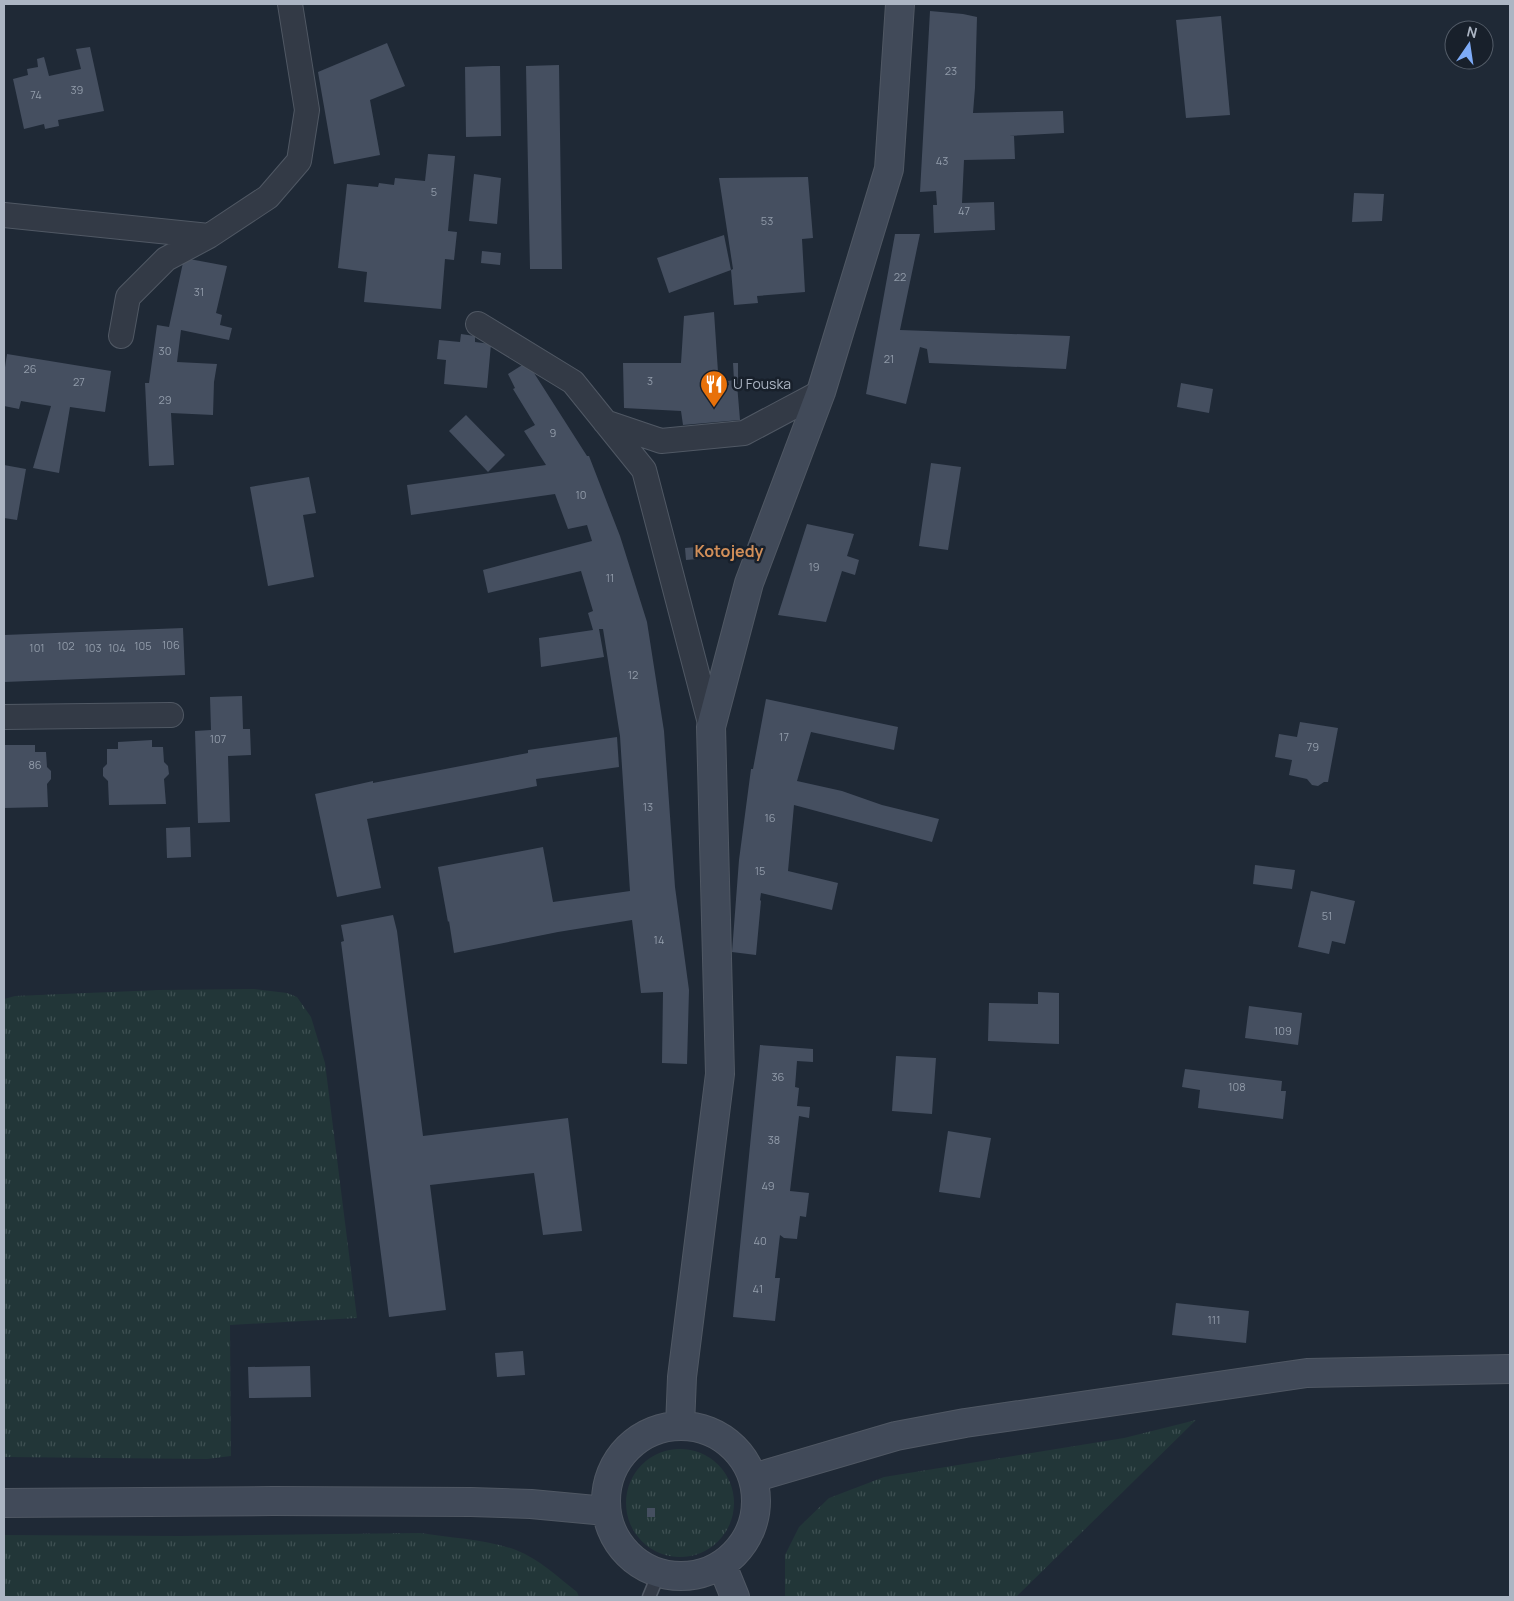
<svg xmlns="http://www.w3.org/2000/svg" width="1514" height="1601" viewBox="0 0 1514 1601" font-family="Manrope,sans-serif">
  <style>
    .grass { fill: url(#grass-tufts) }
    .building { fill: #454f60 }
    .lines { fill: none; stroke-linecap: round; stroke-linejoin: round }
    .lane-casing { stroke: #505864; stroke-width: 15 }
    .street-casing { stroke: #505864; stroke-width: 26 }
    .secondary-casing { stroke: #505864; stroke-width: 30 }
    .lane { stroke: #333a46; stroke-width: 12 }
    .street { stroke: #333a46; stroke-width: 24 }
    .secondary { stroke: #414a59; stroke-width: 28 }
    .labels { text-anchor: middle; stroke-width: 5; stroke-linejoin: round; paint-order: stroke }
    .number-label { font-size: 11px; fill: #929caa }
    .poi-label { font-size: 14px; fill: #acb5c3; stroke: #18202b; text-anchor: start }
    .quarter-label { font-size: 16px; font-weight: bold; fill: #d28f59; stroke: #18202b }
  </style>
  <defs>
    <pattern id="grass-tufts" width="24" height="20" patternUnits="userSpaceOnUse" patternTransform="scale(1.25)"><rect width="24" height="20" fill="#223638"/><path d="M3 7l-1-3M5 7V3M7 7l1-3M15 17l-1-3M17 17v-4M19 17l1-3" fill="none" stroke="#3f5153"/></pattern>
  </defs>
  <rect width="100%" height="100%" fill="#1f2936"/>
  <!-- grass -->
  <path class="grass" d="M 254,989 L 287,993 L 297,997 L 311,1017 L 325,1063 L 357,1318 L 230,1325 L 231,1456 L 207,1459 L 4,1457 L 4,999 L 15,996 L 159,990 Z
    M 1196,1420 L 1016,1597 L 785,1597 L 785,1555 L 799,1527 L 829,1498 L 884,1477 L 1124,1438 Z
    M626 1503a54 54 0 1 1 108 0a54 54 0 1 1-108 0Z
    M 420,1533 C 451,1538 486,1539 516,1550 C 539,1559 558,1577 577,1592 L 579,1597 L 4,1597 L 4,1535 L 180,1536 Z"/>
  <!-- building -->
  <path class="building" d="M 930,11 L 963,14 L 977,17 L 975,88 L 973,113 L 1063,111 L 1064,133 L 1009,136 L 1014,136 L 1015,159 L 964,160 L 962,203 L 994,202 L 995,230 L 934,233 L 933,205 L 937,205 L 936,191 L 920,192 Z
    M 1221,16 L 1230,115 L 1186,118 L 1176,20 Z
    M 387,43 L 405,86 L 370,100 L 380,155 L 334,164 L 318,72 Z
    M 90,47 L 104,111 L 58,120 L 59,126 L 45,129 L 44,124 L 24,129 L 13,79 L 28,75 L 27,69 L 38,67 L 37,59 L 44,57 L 49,76 L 81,69 L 76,49 Z
    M 559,65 L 562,269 L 530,269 L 526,66 Z
    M 492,66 L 500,66 L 501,136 L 466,137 L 465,67 Z
    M 428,154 L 455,156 L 448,231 L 457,232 L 454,260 L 445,259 L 441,309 L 364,302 L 367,272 L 338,268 L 347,184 L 378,187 L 379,183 L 394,185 L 395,178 L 425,181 Z
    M 474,174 L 501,178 L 497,224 L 469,221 Z
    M 808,177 L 813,238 L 802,239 L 805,292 L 757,296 L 758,303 L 734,305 L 731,270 L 733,269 L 719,178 Z
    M 1354,193 L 1384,194 L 1382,221 L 1352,222 Z
    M 895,234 L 920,234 L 900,330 L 1070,336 L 1066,369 L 929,363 L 927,349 L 920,347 L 906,404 L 866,394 Z
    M 724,235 L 731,270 L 669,293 L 657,258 Z
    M 482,251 L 501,253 L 500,265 L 481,263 Z
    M 184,258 L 227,266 L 216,313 L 222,315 L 220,325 L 232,328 L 229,340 L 181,330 L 177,362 L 217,364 L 214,382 L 213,415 L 171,413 L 174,465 L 149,466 L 145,383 L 149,383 L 157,325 L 169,327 Z
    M 714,312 L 719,387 L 729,385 L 728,381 L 734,380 L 733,363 L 738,363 L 738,384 L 737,384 L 740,420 L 683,425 L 681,411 L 624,408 L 623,363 L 681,363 L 684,316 Z
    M 461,334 L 475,336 L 475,342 L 491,344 L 487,388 L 444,384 L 446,360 L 437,359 L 439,340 L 460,342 Z
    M 7,354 L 111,371 L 105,412 L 70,407 L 59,473 L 33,468 L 51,406 L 21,401 L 19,409 L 4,406 L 4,374 Z
    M 527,362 L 587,456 L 589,456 L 620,536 L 647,622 L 664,731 L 675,887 L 689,990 L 687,1064 L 662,1063 L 663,992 L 641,993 L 632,920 L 558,932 L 454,953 L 449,921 L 448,922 L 438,867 L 543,847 L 553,902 L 630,891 L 620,736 L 603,629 L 599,629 L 604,657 L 541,667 L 539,638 L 593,630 L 588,613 L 593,611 L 581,571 L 488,593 L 483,570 L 592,541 L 587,525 L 568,529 L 555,494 L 411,515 L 407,485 L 546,465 L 524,431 L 535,425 L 513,389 L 515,388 L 508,374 Z
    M 1181,383 L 1213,389 L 1209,413 L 1177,407 Z
    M 466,415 L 505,455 L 488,472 L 449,431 Z
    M 931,463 L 961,467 L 948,550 L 919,546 Z
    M 4,465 L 26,469 L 17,520 L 4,518 Z
    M 309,477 L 316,513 L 303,515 L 314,577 L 268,586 L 250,487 Z
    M 807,524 L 854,534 L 847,556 L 859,560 L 855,575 L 842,571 L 826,622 L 778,615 Z
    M 697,547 L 698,559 L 686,560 L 685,548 Z
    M 183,628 L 185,675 L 4,682 L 4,635 Z
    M 242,696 L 243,729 L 250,729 L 251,755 L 228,756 L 230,822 L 198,823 L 195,731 L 211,730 L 210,697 Z
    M 766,699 L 898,727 L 894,750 L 811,732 L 797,781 L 842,791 L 882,805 L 939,819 L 932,842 L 794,805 L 788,871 L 838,883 L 832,910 L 761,893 L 760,900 L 761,901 L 756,955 L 732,952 L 739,860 L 751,769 L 753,769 Z
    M 1300,722 L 1338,728 L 1328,782 L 1324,782 L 1318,786 L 1312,785 L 1307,779 L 1289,775 L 1292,760 L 1275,757 L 1279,734 L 1297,737 Z
    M 617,737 L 619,767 L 536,779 L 537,786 L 367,819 L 381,888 L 337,897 L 315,794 L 373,781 L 373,783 L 528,753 L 528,750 Z
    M 152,740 L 152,747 L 163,747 L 164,762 L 168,766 L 169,774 L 164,779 L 166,804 L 109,805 L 108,781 L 103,776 L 103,768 L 107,764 L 107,749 L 118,749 L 118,742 Z
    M 4,745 L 35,745 L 35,752 L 46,752 L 47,767 L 51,771 L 51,779 L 47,784 L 48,807 L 4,808 Z
    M 190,827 L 191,857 L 167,858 L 166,828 Z
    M 1255,865 L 1295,870 L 1292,889 L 1253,884 Z
    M 1311,891 L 1355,901 L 1345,944 L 1332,941 L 1329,954 L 1298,947 Z
    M 393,915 L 397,931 L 423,1136 L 568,1118 L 582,1231 L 543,1235 L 534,1173 L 430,1185 L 446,1310 L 389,1317 L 341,942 L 344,941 L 341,925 Z
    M 1038,992 L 1059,993 L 1059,1044 L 988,1041 L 989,1003 L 1038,1004 Z
    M 1249,1006 L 1302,1013 L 1298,1045 L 1245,1038 Z
    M 760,1045 L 813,1049 L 813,1062 L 797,1061 L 795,1087 L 799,1088 L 797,1106 L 810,1107 L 809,1118 L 799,1116 L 790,1191 L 809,1193 L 806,1217 L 800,1216 L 797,1239 L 784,1238 L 780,1235 L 775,1278 L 780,1278 L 775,1321 L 733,1317 Z
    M 896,1056 L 936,1058 L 932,1114 L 892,1111 Z
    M 1185,1069 L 1282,1081 L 1281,1091 L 1286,1091 L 1283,1119 L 1198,1108 L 1200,1090 L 1182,1087 Z
    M 948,1131 L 991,1138 L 980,1198 L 939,1192 Z
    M 1176,1303 L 1249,1311 L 1246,1343 L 1172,1335 Z
    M 523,1351 L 525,1375 L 497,1377 L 495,1353 Z
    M 310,1366 L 311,1397 L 249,1398 L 248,1367 Z
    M 647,1508 L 655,1508 L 655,1517 L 647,1517 Z"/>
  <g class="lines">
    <!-- lane casing -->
    <g class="lane-casing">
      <path id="lane" d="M 649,1597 L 659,1573"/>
    </g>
    <!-- street casing -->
    <g class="street-casing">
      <path id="street" d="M 4,215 L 209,236 L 268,197 L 299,161 L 307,110 L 290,4
        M 478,324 L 573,382 L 644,470 L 711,727
        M 121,336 L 128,297 L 166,259 L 209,236
        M 605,422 L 661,441 L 744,433 L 821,392
        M 4,717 L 171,715"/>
    </g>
    <!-- secondary casing -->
    <g class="secondary-casing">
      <path id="secondary" d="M 680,1426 L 682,1377 L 720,1074 L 711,727 L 749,583 L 821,392 L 889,169 L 900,4
        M606 1501a75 75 0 1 1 150 0a75 75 0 1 1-150 0Z
        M 753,1478 L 896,1436 L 965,1423 L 1307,1373 L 1510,1369
        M 4,1503 L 273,1501 L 471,1502 L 531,1504 L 606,1511
        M 722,1565 L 735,1597"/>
    </g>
    <!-- lane -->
    <use href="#lane" class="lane"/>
    <!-- street -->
    <use href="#street" class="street"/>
    <!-- secondary -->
    <use href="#secondary" class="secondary"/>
  </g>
  <!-- icons -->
  <defs>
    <g id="restaurant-pin" transform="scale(1.4375)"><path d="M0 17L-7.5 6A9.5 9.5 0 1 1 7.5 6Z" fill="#e8710a" stroke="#18202b"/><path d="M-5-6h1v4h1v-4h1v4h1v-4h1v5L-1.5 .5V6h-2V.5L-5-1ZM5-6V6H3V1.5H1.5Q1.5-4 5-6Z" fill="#fff"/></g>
  </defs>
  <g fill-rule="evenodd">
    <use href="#restaurant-pin" x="714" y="384"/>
  </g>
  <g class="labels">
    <!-- number labels -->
    <g class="number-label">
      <text x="951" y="75">23</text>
      <text x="77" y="94">39</text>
      <text x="36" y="99">74</text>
      <text x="942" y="165">43</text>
      <text x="434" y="196">5</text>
      <text x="964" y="215">47</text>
      <text x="767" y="225">53</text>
      <text x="900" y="281">22</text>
      <text x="199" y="296">31</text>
      <text x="165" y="355">30</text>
      <text x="889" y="363">21</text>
      <text x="30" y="373">26</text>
      <text x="650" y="385">3</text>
      <text x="79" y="386">27</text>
      <text x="165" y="404">29</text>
      <text x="553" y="437">9</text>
      <text x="581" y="499">10</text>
      <text x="814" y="571">19</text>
      <text x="610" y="582">11</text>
      <text x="171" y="649">106</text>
      <text x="66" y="650">102</text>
      <text x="143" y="650">105</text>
      <text x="37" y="652">101</text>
      <text x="93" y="652">103</text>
      <text x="117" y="652">104</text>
      <text x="633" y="679">12</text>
      <text x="784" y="741">17</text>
      <text x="218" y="743">107</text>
      <text x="1313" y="751">79</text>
      <text x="35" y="769">86</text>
      <text x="648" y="811">13</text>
      <text x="770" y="822">16</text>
      <text x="760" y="875">15</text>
      <text x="1327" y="920">51</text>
      <text x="659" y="944">14</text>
      <text x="1283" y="1035">109</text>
      <text x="778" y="1081">36</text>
      <text x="1237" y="1091">108</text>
      <text x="774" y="1144">38</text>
      <text x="768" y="1190">49</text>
      <text x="760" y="1245">40</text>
      <text x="758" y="1293">41</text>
      <text x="1214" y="1324">111</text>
    </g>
    <!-- poi labels -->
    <g class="poi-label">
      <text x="733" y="389">U Fouska</text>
    </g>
    <!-- quarter labels -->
    <g class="quarter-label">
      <text x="729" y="557">Kotojedy</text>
    </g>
  </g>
  <!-- border -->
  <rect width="1514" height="1601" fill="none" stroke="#acb5c3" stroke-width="10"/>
  <!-- north arrow -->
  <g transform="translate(1469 45) rotate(13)"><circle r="24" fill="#18202b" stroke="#535c68"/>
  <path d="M0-4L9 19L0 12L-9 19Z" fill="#7eabf7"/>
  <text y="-8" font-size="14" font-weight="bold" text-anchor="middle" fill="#acb5c3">N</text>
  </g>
</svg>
